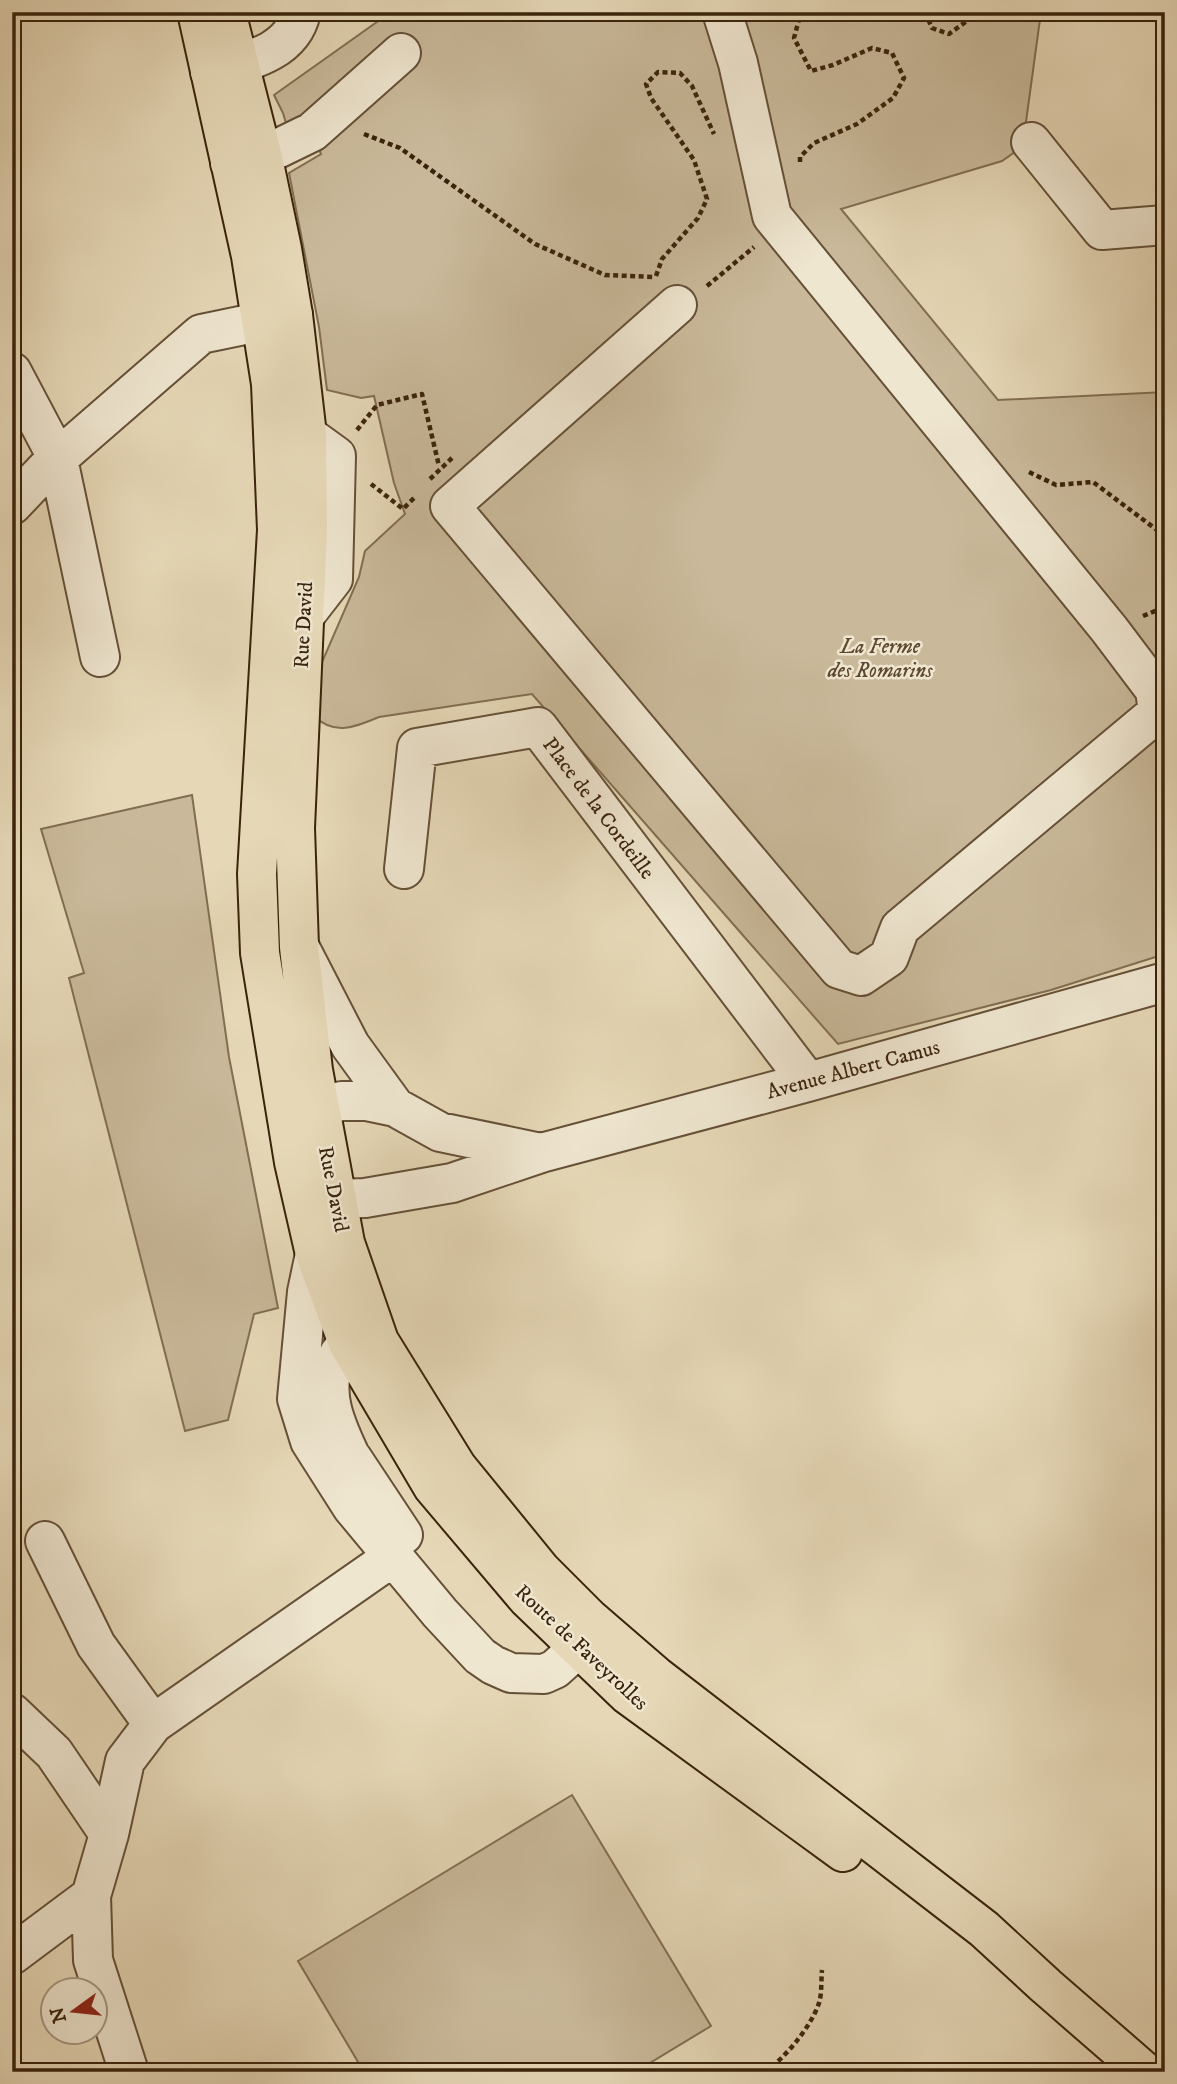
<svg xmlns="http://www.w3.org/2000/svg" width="1177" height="2084" viewBox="0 0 1177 2084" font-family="'IM FELL DW Pica',serif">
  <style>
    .green { fill: #c9b99a; stroke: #826e53; stroke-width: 2 }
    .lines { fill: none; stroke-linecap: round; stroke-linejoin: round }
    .minor-casing { stroke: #655037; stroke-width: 42 }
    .major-casing { stroke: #3a230c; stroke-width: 42 }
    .path { stroke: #3a230c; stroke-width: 4.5; stroke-dasharray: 5 3.5; stroke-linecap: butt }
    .minor { stroke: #efe6d0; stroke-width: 38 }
    .major { stroke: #e6d8b7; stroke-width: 38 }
    .path-bridge { stroke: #3a230c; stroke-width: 4.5; stroke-dasharray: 5 3.5; stroke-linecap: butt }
    .labels { text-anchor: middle; stroke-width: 5; stroke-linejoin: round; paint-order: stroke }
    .street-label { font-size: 21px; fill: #3a230c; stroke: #efe6d0 }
    .park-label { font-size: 21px; font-style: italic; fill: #5e4830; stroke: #efe6d0 }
  </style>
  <rect width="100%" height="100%" fill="#e6d8b7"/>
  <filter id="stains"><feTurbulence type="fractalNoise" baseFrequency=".00286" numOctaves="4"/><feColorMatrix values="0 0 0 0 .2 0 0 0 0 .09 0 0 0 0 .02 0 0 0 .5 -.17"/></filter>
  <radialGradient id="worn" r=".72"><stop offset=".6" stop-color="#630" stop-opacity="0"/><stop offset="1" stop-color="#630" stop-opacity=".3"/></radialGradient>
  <!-- green -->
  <path class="green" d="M 391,12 L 1041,12 L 1025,129 L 1019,149 L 1002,161 L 841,209 L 998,400 L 1165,392 L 1165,954 L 1051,990 L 838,1044 L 532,694 L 379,717 C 356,727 334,736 314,716 L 319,669 L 359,577 L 365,551 L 405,514 L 394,483 L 374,396 L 361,398 L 327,390 L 319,327 L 289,173 L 321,154 L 312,132 L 288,130 L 283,113 L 274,95 Z
    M 192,795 L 229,1057 L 278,1308 L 254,1314 L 228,1420 L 185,1431 L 69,978 L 84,973 L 41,829 Z
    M 572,1795 L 711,2026 L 635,2072 L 364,2072 L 298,1961 Z"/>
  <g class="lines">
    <!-- minor casing -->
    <g class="minor-casing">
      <path id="minor" d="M 210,72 C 244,62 292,54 301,12
        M 1031,142 L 1102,230 L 1165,225
        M 230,163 L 277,149 L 312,132 L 401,53
        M 677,305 L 450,506 L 839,969 L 861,976 L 889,957 L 900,928 L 1158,712 L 1155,690 L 1109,629 L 772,216 L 738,63 L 722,12
        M 12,372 L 58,459 L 100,657
        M 12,505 L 49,466 L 201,334 L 293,315
        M 302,619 L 333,579 L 336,456 L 307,435
        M 404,869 L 417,748 L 538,727 L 808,1082
        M 301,950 L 350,1045 L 395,1107
        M 302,1132 L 317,1106 L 342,1101 L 366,1101 L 395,1107 L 440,1132 L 541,1153
        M 312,1181 L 335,1199 L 365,1198 L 452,1183 L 541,1153 L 808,1082 L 1165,982
        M 315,1254 L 307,1292 L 297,1399 L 310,1441 L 352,1507 L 440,1613 L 480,1656 L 493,1665 L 511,1673 L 544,1674 L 555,1669 L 565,1660 L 574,1645 L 570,1625 L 563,1614
        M 352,1458 L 403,1535
        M 363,1483 C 346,1444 313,1395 339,1354 C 348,1340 362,1339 377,1341
        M 45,1541 L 96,1645 L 153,1724
        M 12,1713 L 54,1753 L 109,1834
        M 91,1896 L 93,1960 L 129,2072
        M 12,1955 L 91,1896 L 109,1834 L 125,1761 L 153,1724 L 394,1556"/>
    </g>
    <!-- major casing -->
    <g class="major-casing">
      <path id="major" d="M 197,12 L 251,256 L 271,384 L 277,530 L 257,874 L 260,953 L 294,1162 L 315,1254 L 348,1343 L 433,1487 L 527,1598 L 628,1695 L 843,1852
        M 226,12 L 262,154 L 282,249 L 293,315 L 307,435 L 308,530 L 295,828 L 299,947 L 313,1070 L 345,1243 L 379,1341 L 457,1467 L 541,1570 L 590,1619 L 656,1676 L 984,1929 L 1046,1986 L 1145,2072"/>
    </g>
    <!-- path -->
    <path class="path" d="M 925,12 L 932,28 L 949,34 L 971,18 L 975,12
      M 413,20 L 424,12
      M 364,134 L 400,148 L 535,244 L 605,275 L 655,277
      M 800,162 L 800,157 L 814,143 L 857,124 L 893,98 L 904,78 L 892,53 L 872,48 L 833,65 L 811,71 L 794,38 L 801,12
      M 656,276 L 662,259 L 698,218 L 707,199 L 694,160 L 651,98 L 646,84 L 658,72 L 680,73 L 692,86 L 714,134
      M 707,286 L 754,247
      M 357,430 L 377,405 L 422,394 L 439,466
      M 1029,472 L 1056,485 L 1093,482 L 1165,536
      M 371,484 L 403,509 L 415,497
      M 1143,616 L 1165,607
      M 765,2072 C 785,2058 811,2027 819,2003 C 822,1994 821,1980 822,1970"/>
    <!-- minor -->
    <use href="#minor" class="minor"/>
    <!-- major -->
    <use href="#major" class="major"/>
    <!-- path-bridge -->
    <path class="path-bridge" d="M 430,479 L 452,458"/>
  </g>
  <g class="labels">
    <!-- street labels -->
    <g class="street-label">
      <text transform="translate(303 625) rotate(-87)" y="7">Rue David</text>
      <text transform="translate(599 808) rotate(53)" y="7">Place de la Cordeille</text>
      <text transform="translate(853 1069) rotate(-15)" y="7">Avenue Albert Camus</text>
      <text transform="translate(334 1189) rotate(79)" y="7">Rue David</text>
      <text transform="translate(582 1647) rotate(43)" y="7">Route de Faveyrolles</text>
    </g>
    <!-- park labels -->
    <g class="park-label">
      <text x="880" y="653">La Ferme<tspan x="880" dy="24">des Romarins</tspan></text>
    </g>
  </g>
  <!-- margin -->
  <rect width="1177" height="2084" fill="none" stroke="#e6d8b7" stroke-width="42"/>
  <rect x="14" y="14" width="1149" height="2056" fill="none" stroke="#3a230c" stroke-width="3.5"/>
  <rect x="21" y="21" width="1135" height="2042" fill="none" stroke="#3a230c" stroke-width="2"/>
  <!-- north arrow -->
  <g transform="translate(74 2011) rotate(255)"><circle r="33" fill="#efe6d0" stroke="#a79882" stroke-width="2"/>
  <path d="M0-5L12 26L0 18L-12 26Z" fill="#8f2418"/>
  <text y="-10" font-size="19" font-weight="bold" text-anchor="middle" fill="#3a230c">N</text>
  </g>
  <rect width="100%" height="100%" filter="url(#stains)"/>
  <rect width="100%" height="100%" fill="url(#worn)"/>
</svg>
